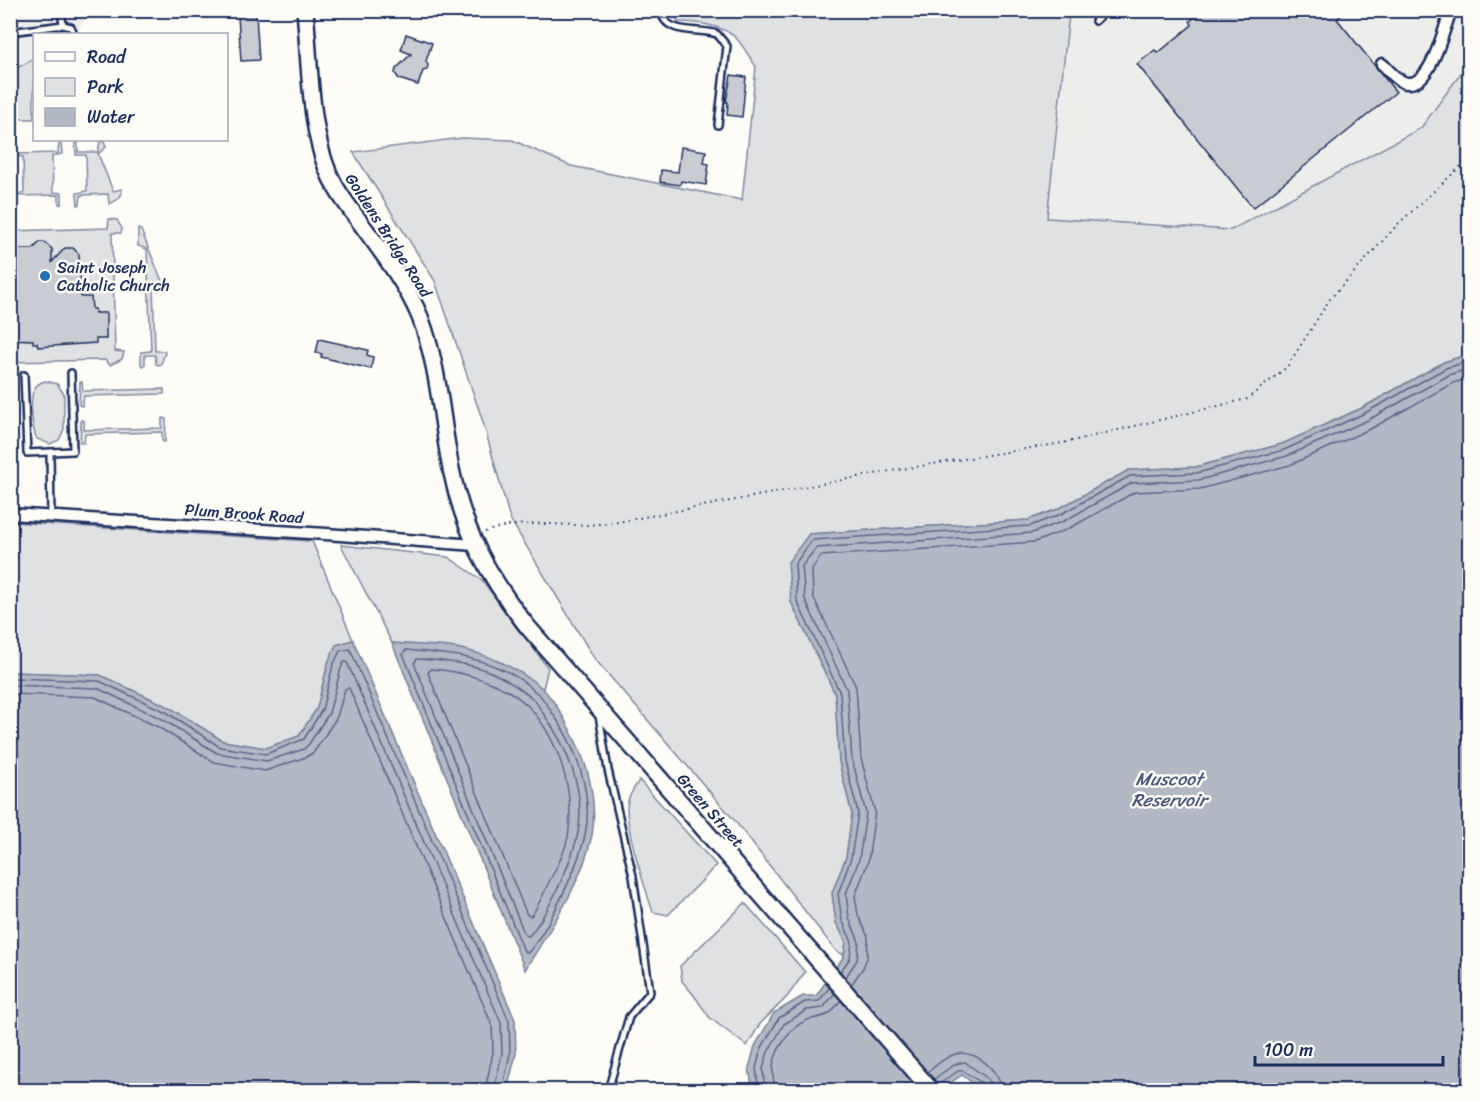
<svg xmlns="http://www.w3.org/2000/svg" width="1480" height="1101" viewBox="0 0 1480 1101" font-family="Sriracha,sans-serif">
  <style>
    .built { fill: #edeeec }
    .green { fill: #e0e1e3; stroke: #7e88a0; stroke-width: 1.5 }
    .water { fill: #b3b8c5; stroke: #76819c; stroke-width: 1.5 }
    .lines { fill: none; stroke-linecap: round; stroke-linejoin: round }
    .shore { stroke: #586687; stroke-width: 1.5 }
    .building { fill: #c9ccd3; stroke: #1b2f5e; stroke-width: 1.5 }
    .lane-casing { stroke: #1b2f5e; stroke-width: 10 }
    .street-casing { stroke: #1b2f5e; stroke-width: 15 }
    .secondary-casing { stroke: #1b2f5e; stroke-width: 20 }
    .path { stroke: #1b2f5e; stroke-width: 2; stroke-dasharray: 1.5 4.5; stroke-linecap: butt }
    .lane { stroke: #fdfcf7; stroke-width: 5 }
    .street { stroke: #fdfcf7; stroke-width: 10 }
    .secondary { stroke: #fdfcf7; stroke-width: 15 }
    .poi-dot { fill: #1f6fb2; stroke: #fdfcf7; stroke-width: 2 }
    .labels { text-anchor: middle; stroke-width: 5; stroke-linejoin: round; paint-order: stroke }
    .street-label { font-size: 16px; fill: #1b2f5e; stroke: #fdfcf7 }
    .poi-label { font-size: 16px; fill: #1b2f5e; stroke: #fdfcf7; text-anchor: start }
    .water-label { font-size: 18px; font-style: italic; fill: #49587d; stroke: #fdfcf7 }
  </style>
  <rect width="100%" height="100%" fill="#fdfcf7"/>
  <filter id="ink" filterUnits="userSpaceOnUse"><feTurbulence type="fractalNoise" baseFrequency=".0167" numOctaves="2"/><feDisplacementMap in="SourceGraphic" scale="12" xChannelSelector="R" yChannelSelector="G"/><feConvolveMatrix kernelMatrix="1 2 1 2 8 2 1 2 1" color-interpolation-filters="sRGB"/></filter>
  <g filter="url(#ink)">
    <!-- built -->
    <path class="built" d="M 11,11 L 90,11 L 75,34 L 34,34 L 34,59 L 11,71 Z
      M 1073,11 L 1469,11 L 1469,62 L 1421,128 L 1231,230 L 1047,218 L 1069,14 Z"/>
    <!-- green -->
    <path class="green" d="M 672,11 L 1073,11 L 1069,14 L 1047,218 L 1231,230 L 1421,128 L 1469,62 L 1469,354 L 1444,362 L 1362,408 L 1282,444 L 1196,467 L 1129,470 L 1058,509 L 1028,520 L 809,534 L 791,602 L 835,694 L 839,762 L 852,814 L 846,857 L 832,893 L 836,922 L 846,942 L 844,955 L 836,951 L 735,821 L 594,658 L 510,519 L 483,422 L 435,281 L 353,152 L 462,138 L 512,140 L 571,166 L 742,200 L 756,67 C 750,58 744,47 737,39 C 724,25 696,22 678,22 Z
      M 34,59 L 34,119 L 16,119 L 15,128 L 11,130 L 11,71 Z
      M 100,141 L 104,142 L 106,147 L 98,154 L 113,191 L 122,189 C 123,197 117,201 109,204 L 108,194 L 81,195 L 80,204 L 78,205 L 77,193 L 87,191 L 86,155 L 76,155 L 75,143 L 78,143 L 78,152 L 98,152 Z
      M 59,142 L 61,143 L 62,154 L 52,156 L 53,192 L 62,193 L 62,204 L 59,204 L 59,195 L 17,196 L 17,205 L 15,206 L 14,195 L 24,193 L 23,157 L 14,156 L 13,145 L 16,146 L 17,154 L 58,153 Z
      M 109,219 L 117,220 L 122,229 L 121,233 L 112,233 L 115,351 L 124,352 L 122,359 L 110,365 L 105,360 L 11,362 L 10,231 L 108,228 Z
      M 138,229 L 141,230 L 162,281 L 161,283 L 153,284 L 155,351 L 164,351 L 165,353 L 161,364 L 158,365 L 156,364 L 155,355 L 145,355 L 145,364 L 142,366 L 141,364 L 141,352 L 151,351 L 147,249 L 138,246 Z
      M 45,381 L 57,384 L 64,394 L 64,429 L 59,440 L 50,444 L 37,439 C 32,430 29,399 34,390 C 36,384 40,383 45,381 Z
      M 80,382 L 82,382 L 83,391 L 164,389 L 164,394 L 84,396 L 82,406 L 79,405 Z
      M 164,418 L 166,419 L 165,442 L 162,441 L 162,432 L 85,434 L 84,443 L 80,442 L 81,420 L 84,421 L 84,430 L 162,428 L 162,419 Z
      M 11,522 L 312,541 L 353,640 L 336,645 L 328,663 L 317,708 L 299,736 L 266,748 L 223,741 L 169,707 L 100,675 L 11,672 Z
      M 341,545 L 448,557 L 482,580 L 548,668 L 543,689 L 503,663 L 456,648 L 392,643 Z
      M 639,780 L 716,865 L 700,883 L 668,915 L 653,912 C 646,891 622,819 628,801 C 630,793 636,786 639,780 Z
      M 745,903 L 805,972 L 787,997 L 760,1024 L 747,1046 L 710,1018 L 693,994 L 682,981 L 680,966 Z"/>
    <!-- water -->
    <path class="water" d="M 1469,354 L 1469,1090 L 982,1090 L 962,1075 L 940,1090 L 748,1090 L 752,1086 L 749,1068 L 755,1046 L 774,1013 L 803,996 L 816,996 L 844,956 L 846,942 L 836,922 L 832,893 L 846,857 L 852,814 L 839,762 L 835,694 L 791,602 L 788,562 L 809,534 L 1028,520 L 1058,509 L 1129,470 L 1196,467 L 1282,444 L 1362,408 L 1444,362 Z
      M 353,640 L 515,1020 L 516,1054 L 507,1090 L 11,1090 L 11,672 L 100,675 L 169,707 L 223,741 L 266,748 L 299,736 L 317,708 L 328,663 L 336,645 Z
      M 392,643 C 413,645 435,645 455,648 C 486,653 518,668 542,688 C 557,702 569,728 578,746 C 590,772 597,806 592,835 C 582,884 550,929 525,970 Z"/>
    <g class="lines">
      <!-- shore -->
      <path class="shore" d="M 406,650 C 438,653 469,655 499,668 C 512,673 527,684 537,693 C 543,697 547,705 551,711 C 575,743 594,794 585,835 C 578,867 549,928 528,953 L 524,951 L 403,654 Z
        M 417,659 C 444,661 473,663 497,675 C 509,681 522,690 532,698 C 536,702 540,708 543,713 C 567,746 586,791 578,833 C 572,862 548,914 529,936 L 525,935 L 414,663 Z
        M 431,669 C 462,671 505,683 528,706 C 557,736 574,788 569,829 C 568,846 558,865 550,880 C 544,892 539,906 531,916 L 527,915 L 428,673 Z
        M 10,678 L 99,681 L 166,712 L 220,747 L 266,754 L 304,739 L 322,710 L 333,665 L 340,651 L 350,649 L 509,1021 L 510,1054 L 502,1090
        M 10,685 L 97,688 L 162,719 L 217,753 L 267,761 L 304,749 L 309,744 L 329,713 L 341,668 L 344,662 L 347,662 L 501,1023 L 502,1053 L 494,1090
        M 10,694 L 95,697 L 158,727 L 214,762 L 265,771 L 306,757 L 314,752 L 337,717 L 345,689 L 349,688 L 492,1025 L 493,1052 L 485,1090
        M 840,972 L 850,958 L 852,942 L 842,920 L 838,894 L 851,858 L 858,813 L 845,761 L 840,693 L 797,601 L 795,564 L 812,540 L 1030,526 L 1061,514 L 1130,476 L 1197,473 L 1284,450 L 1365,413 L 1446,368 L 1470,361
        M 845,978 L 857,960 L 859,942 L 849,918 L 846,894 L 859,860 L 866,813 L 852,759 L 847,690 L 805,599 L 802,566 L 816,548 L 1032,533 L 1064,521 L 1132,483 L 1199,480 L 1287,456 L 1368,420 L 1449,375 L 1470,368
        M 851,985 L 863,968 L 867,958 L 868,937 L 858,915 L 855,896 L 868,862 L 875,812 L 861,758 L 856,687 L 813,596 L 812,569 L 821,556 L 1035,542 L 1068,529 L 1135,492 L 1200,489 L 1290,465 L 1372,428 L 1453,383 L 1470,378
        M 928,1072 C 935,1066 946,1056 956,1054 C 976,1049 1001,1072 1001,1090
        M 934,1079 L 955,1064 L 965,1062 L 988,1079 L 992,1090
        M 938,1085 L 958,1071 L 962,1070 L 983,1084 L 985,1090
        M 756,1090 L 758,1085 L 756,1068 L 761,1049 L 779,1018 L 805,1002 L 819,1001 L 830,987
        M 765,1090 L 763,1069 L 768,1052 L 784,1024 L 807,1010 L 823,1008 L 835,993
        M 774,1090 C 775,1083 772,1075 773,1067 C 775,1050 793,1022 811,1019 C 829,1016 830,1015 841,1000"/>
    </g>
    <!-- building -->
    <path class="building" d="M 1203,10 L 1347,10 L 1337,19 L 1396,92 L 1253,208 L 1137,64 L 1155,50 L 1158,53 L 1192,25 L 1190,21 Z
      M 256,15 L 259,60 L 241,61 L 238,16 Z
      M 406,34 L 432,43 L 426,61 L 428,65 L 427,70 L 423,71 L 418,85 L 399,79 L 395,73 L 396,69 L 411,54 L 401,50 Z
      M 731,75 L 746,77 L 742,117 L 727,115 L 728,102 L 726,102 Z
      M 681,147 L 706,151 L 704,163 L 709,164 L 706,185 L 681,181 L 680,185 L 660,182 L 661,170 L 678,172 Z
      M 40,242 L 44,242 L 52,249 L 52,262 L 65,248 L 73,248 L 79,254 L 81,297 L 91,297 L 92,309 L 95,309 L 95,313 L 106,313 L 106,339 L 96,339 L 96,343 L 38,347 L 37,343 L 33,343 L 33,340 L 10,339 L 10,249 L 33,249 Z
      M 319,339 L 368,350 L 367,355 L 373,357 L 371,369 L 321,357 L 322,354 L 316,353 Z"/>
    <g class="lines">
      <!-- lane casing -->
      <g class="lane-casing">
        <path id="lane" d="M 661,10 C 664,36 699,28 717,34 L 727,46 L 718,125
          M 1095,21 L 1107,10
          M 63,25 L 71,27 L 74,34
          M 10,32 L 63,25 L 61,10
          M 24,375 L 27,453 L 73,451 L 71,373
          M 50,452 L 51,516
          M 599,715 L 608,770 L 633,876 L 650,992 L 629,1017 L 609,1087 L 604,1090"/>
      </g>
      <!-- street casing -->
      <g class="street-casing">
        <path id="street" d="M 1382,64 C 1389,70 1398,83 1408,83 C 1430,85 1442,35 1448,19 L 1449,10
          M 10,514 L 326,534 L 475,545"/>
      </g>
      <!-- secondary casing -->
      <g class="secondary-casing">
        <path id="secondary" d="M 305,10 C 310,61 309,135 332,180 C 338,193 348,206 357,218 C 380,250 405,281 420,317 C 439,366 441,418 451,469 C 464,532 488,576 527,626 L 931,1090"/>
      </g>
      <!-- path -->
      <path class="path" d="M 106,324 L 110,323
        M 485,532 C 516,521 544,524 575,525 C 589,526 604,523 618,522 L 890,471 L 1068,442 L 1247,399 L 1287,367 L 1330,299 L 1398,224 L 1470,158"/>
      <!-- lane -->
      <use href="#lane" class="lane"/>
      <!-- street -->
      <use href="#street" class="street"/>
      <!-- secondary -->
      <use href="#secondary" class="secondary"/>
    </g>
  </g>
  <!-- markers -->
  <circle class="poi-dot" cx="45" cy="276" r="6"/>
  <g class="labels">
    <!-- street labels -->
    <g class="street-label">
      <text transform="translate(389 235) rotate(57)" y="6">Goldens Bridge Road</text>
      <text transform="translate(244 513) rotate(4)" y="6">Plum Brook Road</text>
      <text transform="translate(711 810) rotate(49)" y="6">Green Street</text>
    </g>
    <!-- poi labels -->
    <g class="poi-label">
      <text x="57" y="273">Saint Joseph<tspan x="57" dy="18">Catholic Church</tspan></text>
    </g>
    <!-- water labels -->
    <g class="water-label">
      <text x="1169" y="785">Muscoot<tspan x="1169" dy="21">Reservoir</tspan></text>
    </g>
  </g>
  <!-- margin -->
  <rect width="1480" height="1101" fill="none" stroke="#fdfcf7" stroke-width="36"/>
  <rect x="18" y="18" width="1444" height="1065" fill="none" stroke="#1b2f5e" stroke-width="2" filter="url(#ink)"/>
  <!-- legend -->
  <rect x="33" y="33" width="195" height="108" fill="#fdfcf7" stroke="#a3aaba" stroke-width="1.5"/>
  <rect x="45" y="52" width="30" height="9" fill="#fdfcf7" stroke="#a3aaba" stroke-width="1.5"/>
  <text x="87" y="63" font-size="18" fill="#1b2f5e">Road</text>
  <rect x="45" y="78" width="30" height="18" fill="#e0e1e3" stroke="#a3aaba" stroke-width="1.5"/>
  <text x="87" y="93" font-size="18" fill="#1b2f5e">Park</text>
  <rect x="45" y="108" width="30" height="18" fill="#b3b8c5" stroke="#a3aaba" stroke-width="1.5"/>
  <text x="87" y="123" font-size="18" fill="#1b2f5e">Water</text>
  <!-- scale -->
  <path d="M1255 1056v9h188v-9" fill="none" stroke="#1b2f5e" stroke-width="3"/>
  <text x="1264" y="1056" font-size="18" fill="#1b2f5e" stroke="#fdfcf7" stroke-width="4.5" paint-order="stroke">100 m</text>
</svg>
